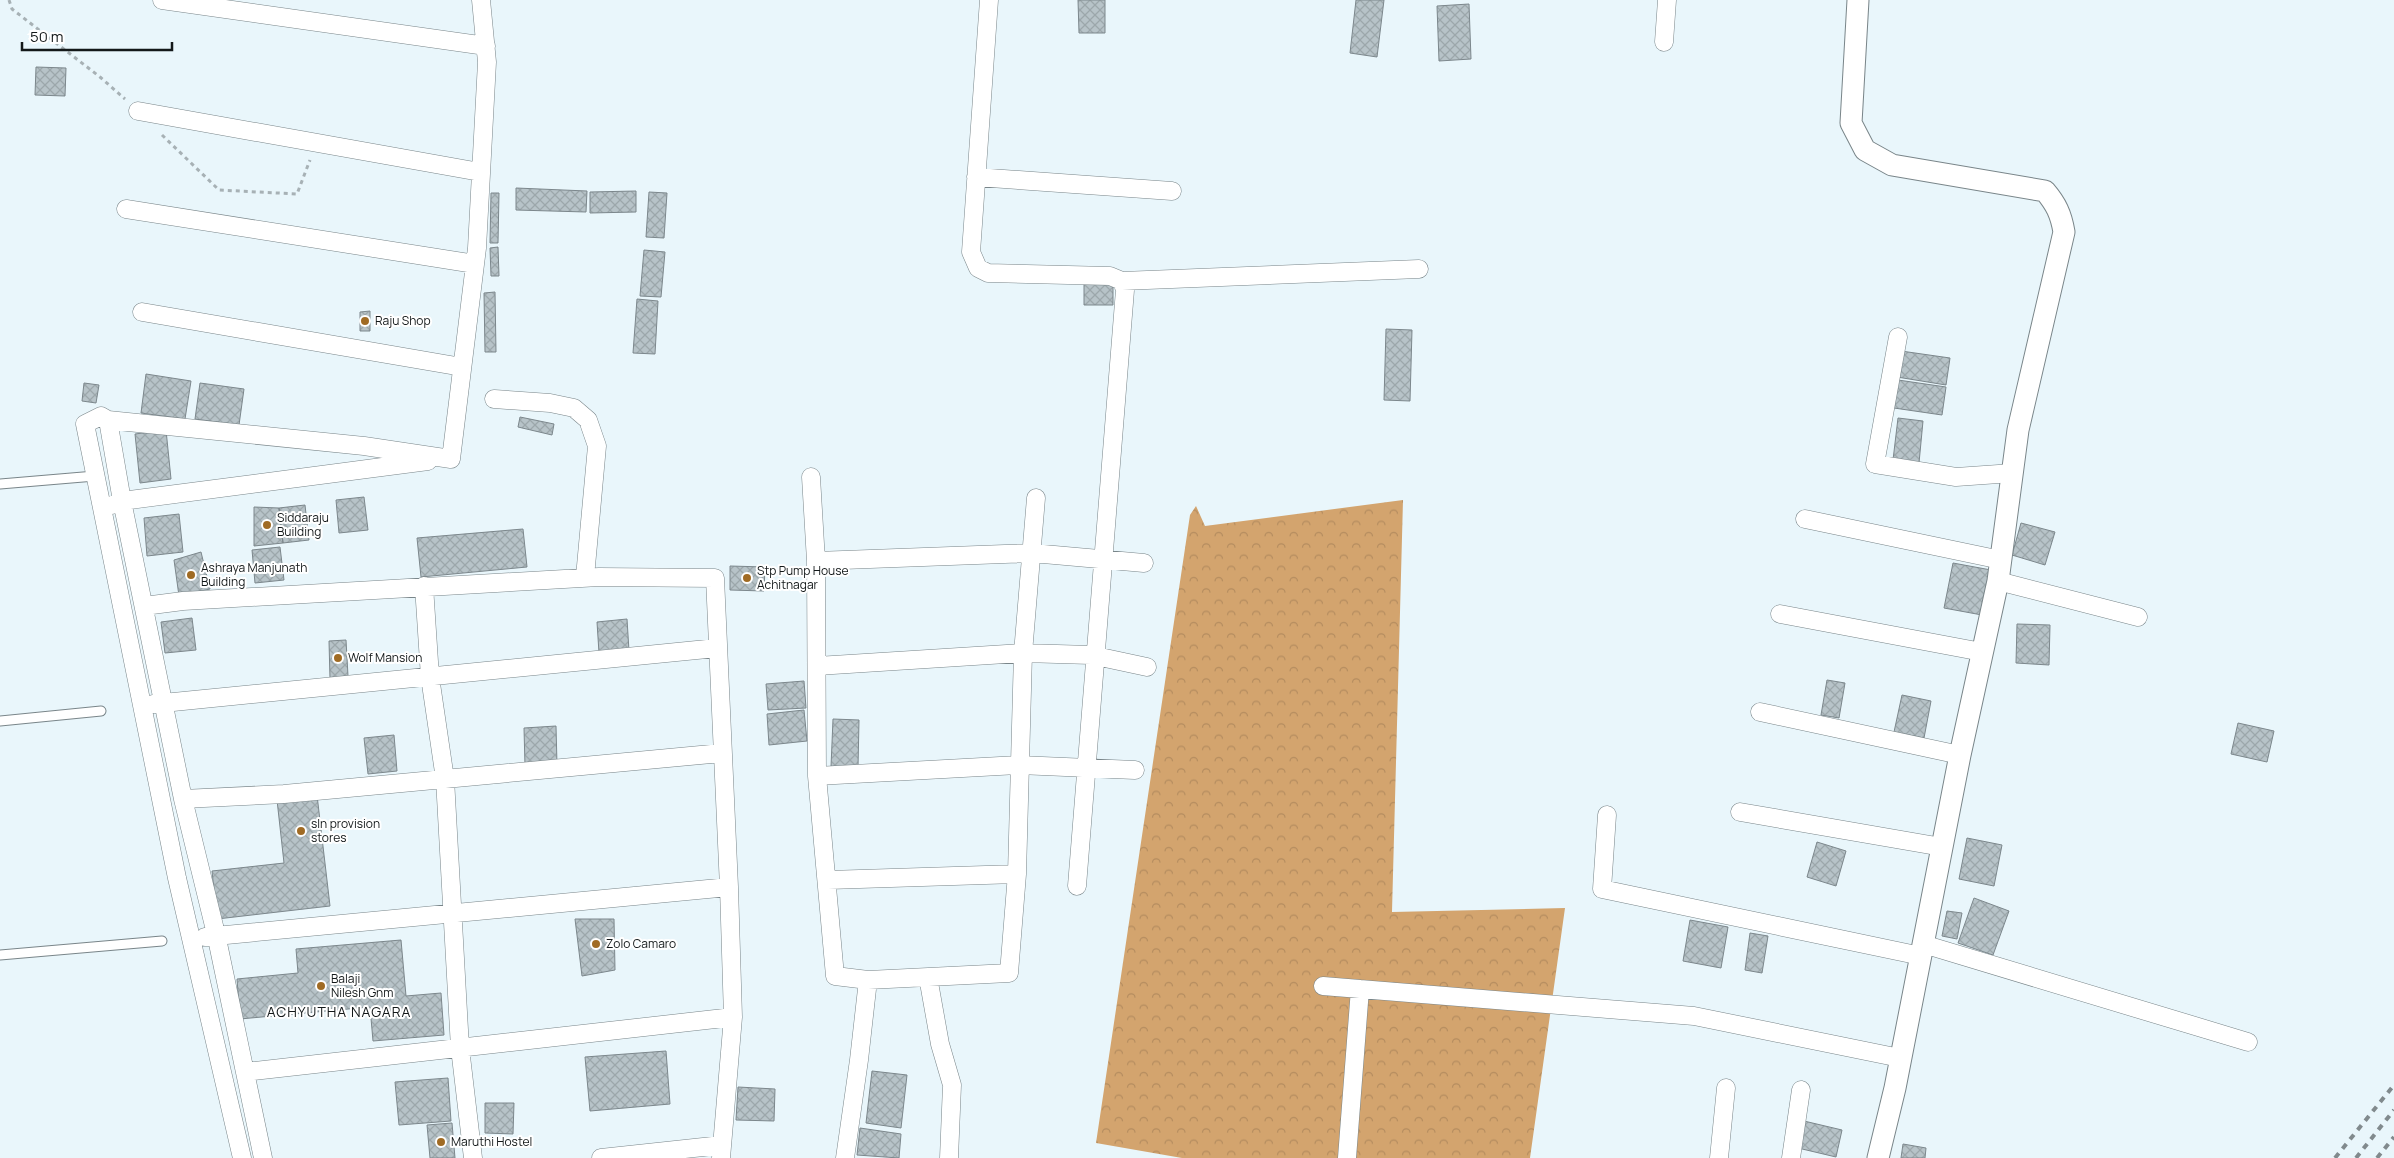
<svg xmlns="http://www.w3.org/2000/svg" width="2394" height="1158" viewBox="0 0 2394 1158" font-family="Manrope,sans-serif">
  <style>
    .forest { fill: url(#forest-crowns) }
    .building { fill: url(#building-cross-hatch); stroke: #7c878c }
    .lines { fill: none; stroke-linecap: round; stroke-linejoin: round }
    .service-casing { stroke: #798589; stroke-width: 11 }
    .minor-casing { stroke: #798589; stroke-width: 19 }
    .tertiary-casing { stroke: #798589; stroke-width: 23 }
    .path { stroke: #a7b1b5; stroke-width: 3; stroke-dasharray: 4 4; stroke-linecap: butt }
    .service { stroke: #fff; stroke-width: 9 }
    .minor { stroke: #fff; stroke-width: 18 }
    .tertiary { stroke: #fff; stroke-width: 21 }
    .rail { stroke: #818a8d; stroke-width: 4; stroke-dasharray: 6 6; stroke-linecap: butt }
    .poi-dot { fill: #a06b24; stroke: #fff; stroke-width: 2 }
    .labels { text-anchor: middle; stroke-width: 4; stroke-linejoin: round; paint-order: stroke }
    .poi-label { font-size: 12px; fill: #131819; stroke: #fff; text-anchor: start }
    .neighbourhood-label { font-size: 14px; letter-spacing: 1px; fill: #131819; stroke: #fff }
  </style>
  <defs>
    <pattern id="forest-crowns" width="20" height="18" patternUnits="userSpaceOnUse" patternTransform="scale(1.25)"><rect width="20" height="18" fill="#d3a46e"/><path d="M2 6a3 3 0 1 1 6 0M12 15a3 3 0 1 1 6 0" fill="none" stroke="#b48c5f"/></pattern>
    <pattern id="building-cross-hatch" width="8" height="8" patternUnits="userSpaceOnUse" patternTransform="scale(1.25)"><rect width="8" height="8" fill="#b7c3c8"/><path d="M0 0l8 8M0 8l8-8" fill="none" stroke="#9ca7ab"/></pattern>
  </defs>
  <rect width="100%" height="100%" fill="#e9f6fb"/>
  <!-- forest -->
  <path class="forest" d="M 1403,500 L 1392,912 L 1565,908 L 1530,1158 L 1182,1158 L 1096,1143 L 1190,515 L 1196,506 L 1205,526 Z"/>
  <!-- building -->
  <path class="building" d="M 1078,0 L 1105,0 L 1105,33 L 1079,33 Z
    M 1356,0 L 1384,0 L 1377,57 L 1350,53 Z
    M 1469,4 L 1471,59 L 1439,61 L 1437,6 Z
    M 36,67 L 66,68 L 65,96 L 35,95 Z
    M 516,188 L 587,191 L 586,212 L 516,210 Z
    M 636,191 L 636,212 L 590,213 L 590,192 Z
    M 649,192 L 667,193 L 664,238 L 646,237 Z
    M 491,193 L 499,193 L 498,243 L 490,243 Z
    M 498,247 L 499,276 L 491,276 L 490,248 Z
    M 644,250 L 665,252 L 661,297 L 640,296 Z
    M 1084,283 L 1113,283 L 1113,305 L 1084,305 Z
    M 495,292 L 496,352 L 485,352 L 484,293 Z
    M 637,299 L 658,301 L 655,354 L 633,353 Z
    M 370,311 L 370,331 L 360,331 L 360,312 Z
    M 1386,329 L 1412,330 L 1410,401 L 1384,400 Z
    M 1901,351 L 1950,358 L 1946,385 L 1897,377 Z
    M 146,374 L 191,381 L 185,419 L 141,413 Z
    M 1898,380 L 1946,387 L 1942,415 L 1894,408 Z
    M 84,383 L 99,385 L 96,403 L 82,401 Z
    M 200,383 L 244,389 L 239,425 L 195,419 Z
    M 520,417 L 554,424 L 552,435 L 518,427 Z
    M 1898,418 L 1923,421 L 1919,463 L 1893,460 Z
    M 166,430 L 171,479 L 140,483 L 135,434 Z
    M 364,497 L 368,530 L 339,533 L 336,500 Z
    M 305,505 L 309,540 L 283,543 L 279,508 Z
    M 254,507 L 279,508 L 283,543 L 254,546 Z
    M 179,514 L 183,552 L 147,556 L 144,518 Z
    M 2021,523 L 2055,532 L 2045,565 L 2012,555 Z
    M 523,529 L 527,567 L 421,577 L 417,538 Z
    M 280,547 L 284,580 L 255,583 L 252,550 Z
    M 201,552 L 210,589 L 179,596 L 174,560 Z
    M 1953,563 L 1991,570 L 1982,615 L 1944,608 Z
    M 730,566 L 765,567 L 764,591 L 730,590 Z
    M 192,618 L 196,650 L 165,653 L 161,622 Z
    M 627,619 L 629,651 L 599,653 L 597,622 Z
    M 2017,624 L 2050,625 L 2049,665 L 2016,663 Z
    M 346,640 L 348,676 L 330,679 L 329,641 Z
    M 1827,680 L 1845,683 L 1839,718 L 1821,715 Z
    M 804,681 L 806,708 L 768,710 L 766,684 Z
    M 1902,695 L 1931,701 L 1924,738 L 1894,732 Z
    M 804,710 L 807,741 L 769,745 L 767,714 Z
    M 833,719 L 859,720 L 858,768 L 831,767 Z
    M 2238,723 L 2274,731 L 2267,762 L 2231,754 Z
    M 556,726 L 557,765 L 525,766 L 524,728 Z
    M 394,735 L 397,771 L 368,774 L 364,738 Z
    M 317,795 L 330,906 L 217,919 L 212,871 L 284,863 L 277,800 Z
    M 1967,838 L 2002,845 L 1994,886 L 1959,879 Z
    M 1817,842 L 1846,851 L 1836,886 L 1807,877 Z
    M 1974,898 L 2009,911 L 1993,955 L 1958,943 Z
    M 1947,911 L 1962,913 L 1957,939 L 1942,936 Z
    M 575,919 L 614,919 L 615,970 L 582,976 Z
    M 1690,920 L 1728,927 L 1721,968 L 1683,961 Z
    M 1750,933 L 1768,936 L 1762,973 L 1745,970 Z
    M 401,940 L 406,996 L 441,993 L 444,1035 L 373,1041 L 370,1007 L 240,1019 L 237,979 L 298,973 L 296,949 Z
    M 666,1051 L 670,1104 L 590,1111 L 585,1057 Z
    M 872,1071 L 907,1075 L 901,1128 L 866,1123 Z
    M 448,1078 L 451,1121 L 399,1125 L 395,1082 Z
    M 738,1087 L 775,1089 L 774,1121 L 736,1120 Z
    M 485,1103 L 514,1103 L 513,1134 L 485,1133 Z
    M 1804,1121 L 1842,1130 L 1836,1157 L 1798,1148 Z
    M 452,1123 L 455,1158 L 430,1158 L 427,1125 Z
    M 860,1128 L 901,1134 L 899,1158 L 857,1155 Z
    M 1903,1144 L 1926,1148 L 1925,1158 L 1901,1158 Z"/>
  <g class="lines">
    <!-- service casing -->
    <g class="service-casing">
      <path id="service" d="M 0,484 L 95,476
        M 0,721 L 101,711
        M 0,955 L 162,941"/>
    </g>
    <!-- minor casing -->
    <g class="minor-casing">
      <path id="minor" d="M 162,0 L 486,46
        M 989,0 L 971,252 L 978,268 L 988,273 L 1110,276 L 1122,281 L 1125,290 L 1077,886
        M 1664,42 L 1667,0
        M 138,111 L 480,172
        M 976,177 L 1172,191
        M 126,209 L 475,264
        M 1122,281 L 1419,269
        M 142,312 L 462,367
        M 1898,337 L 1875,464 L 1956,477 L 2013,473
        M 494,399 L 550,403 L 574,408 L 588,420 L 597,446 L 585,577
        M 108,420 L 122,501 L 183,799 L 216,934 L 263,1158
        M 451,459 L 477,248 L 487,62 L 481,0
        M 811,477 L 816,561 L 817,776 L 835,976 L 868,980 L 859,1060 L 845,1158
        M 112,505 L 122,501 L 428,461
        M 1805,519 L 2001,560
        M 816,561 L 1032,553 L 1144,563
        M 1998,581 L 2138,617
        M 424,586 L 430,677 L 445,779 L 460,1048 L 473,1158
        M 144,606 L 183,601 L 599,577 L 715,578 L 729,887 L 733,1017 L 721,1158
        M 1780,614 L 1982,652
        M 817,666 L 1023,653 L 1091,655 L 1147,667
        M 153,704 L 717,648
        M 1760,712 L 1960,755
        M 817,776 L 1019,765 L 1135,770
        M 183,799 L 284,794 L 722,753
        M 1740,812 L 1942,847
        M 1607,815 L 1602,889 L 1921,956
        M 828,880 L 1017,874
        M 205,937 L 729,887
        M 1923,944 L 2248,1042
        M 928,977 L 940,1044 L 952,1085 L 949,1158
        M 868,980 L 1009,973 L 1017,874 L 1023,653 L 1036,498
        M 1323,986 L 1694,1016 L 1900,1058
        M 245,1072 L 733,1017
        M 242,1158 L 177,878 L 85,424 L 101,416 L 108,420 L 364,446 L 451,459
        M 601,1158 L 722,1145
        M 1347,1158 L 1360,989
        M 1719,1158 L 1726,1088
        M 1791,1158 L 1801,1090"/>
    </g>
    <!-- tertiary casing -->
    <g class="tertiary-casing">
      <path id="tertiary" d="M 1858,0 L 1851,123 L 1865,150 L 1892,165 L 2045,191 C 2056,204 2061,214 2064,232 L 2018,430 L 1998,581 L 1960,755 L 1895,1088 L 1878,1158"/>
    </g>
    <!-- path -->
    <path class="path" d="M 9,0 L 12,9 L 100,77 L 125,99
      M 162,135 L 219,190 L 297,194 L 310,160"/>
    <!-- service -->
    <use href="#service" class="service"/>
    <!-- minor -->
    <use href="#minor" class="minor"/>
    <!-- tertiary -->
    <use href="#tertiary" class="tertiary"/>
    <!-- rail -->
    <path class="rail" d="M 2335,1158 L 2394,1085
      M 2356,1158 L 2394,1110
      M 2377,1158 L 2394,1137"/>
  </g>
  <!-- markers -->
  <g class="poi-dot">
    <circle cx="365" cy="321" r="5"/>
    <circle cx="267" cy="525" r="5"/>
    <circle cx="191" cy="575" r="5"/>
    <circle cx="747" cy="578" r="5"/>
    <circle cx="338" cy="658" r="5"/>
    <circle cx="301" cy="831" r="5"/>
    <circle cx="596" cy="944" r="5"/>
    <circle cx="321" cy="986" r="5"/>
    <circle cx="441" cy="1142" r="5"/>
  </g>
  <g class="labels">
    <!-- poi labels -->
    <g class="poi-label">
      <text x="375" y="325">Raju Shop</text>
      <text x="277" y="522">Siddaraju<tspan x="277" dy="14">Building</tspan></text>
      <text x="201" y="572">Ashraya Manjunath<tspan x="201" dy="14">Building</tspan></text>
      <text x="757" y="575">Stp Pump House<tspan x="757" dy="14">Achitnagar</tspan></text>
      <text x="348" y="662">Wolf Mansion</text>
      <text x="311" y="828">sln provision<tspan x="311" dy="14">stores</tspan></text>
      <text x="606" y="948">Zolo Camaro</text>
      <text x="331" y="983">Balaji<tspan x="331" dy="14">Nilesh Gnm</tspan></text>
      <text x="451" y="1146">Maruthi Hostel</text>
    </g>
    <!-- neighbourhood labels -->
    <g class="neighbourhood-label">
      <text x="339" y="1017">ACHYUTHA NAGARA</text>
    </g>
  </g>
  <!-- scale -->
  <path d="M22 42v8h150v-8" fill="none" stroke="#131819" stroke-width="2.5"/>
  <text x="30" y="42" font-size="15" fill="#131819" stroke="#ffffff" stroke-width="4" paint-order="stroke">50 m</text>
</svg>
